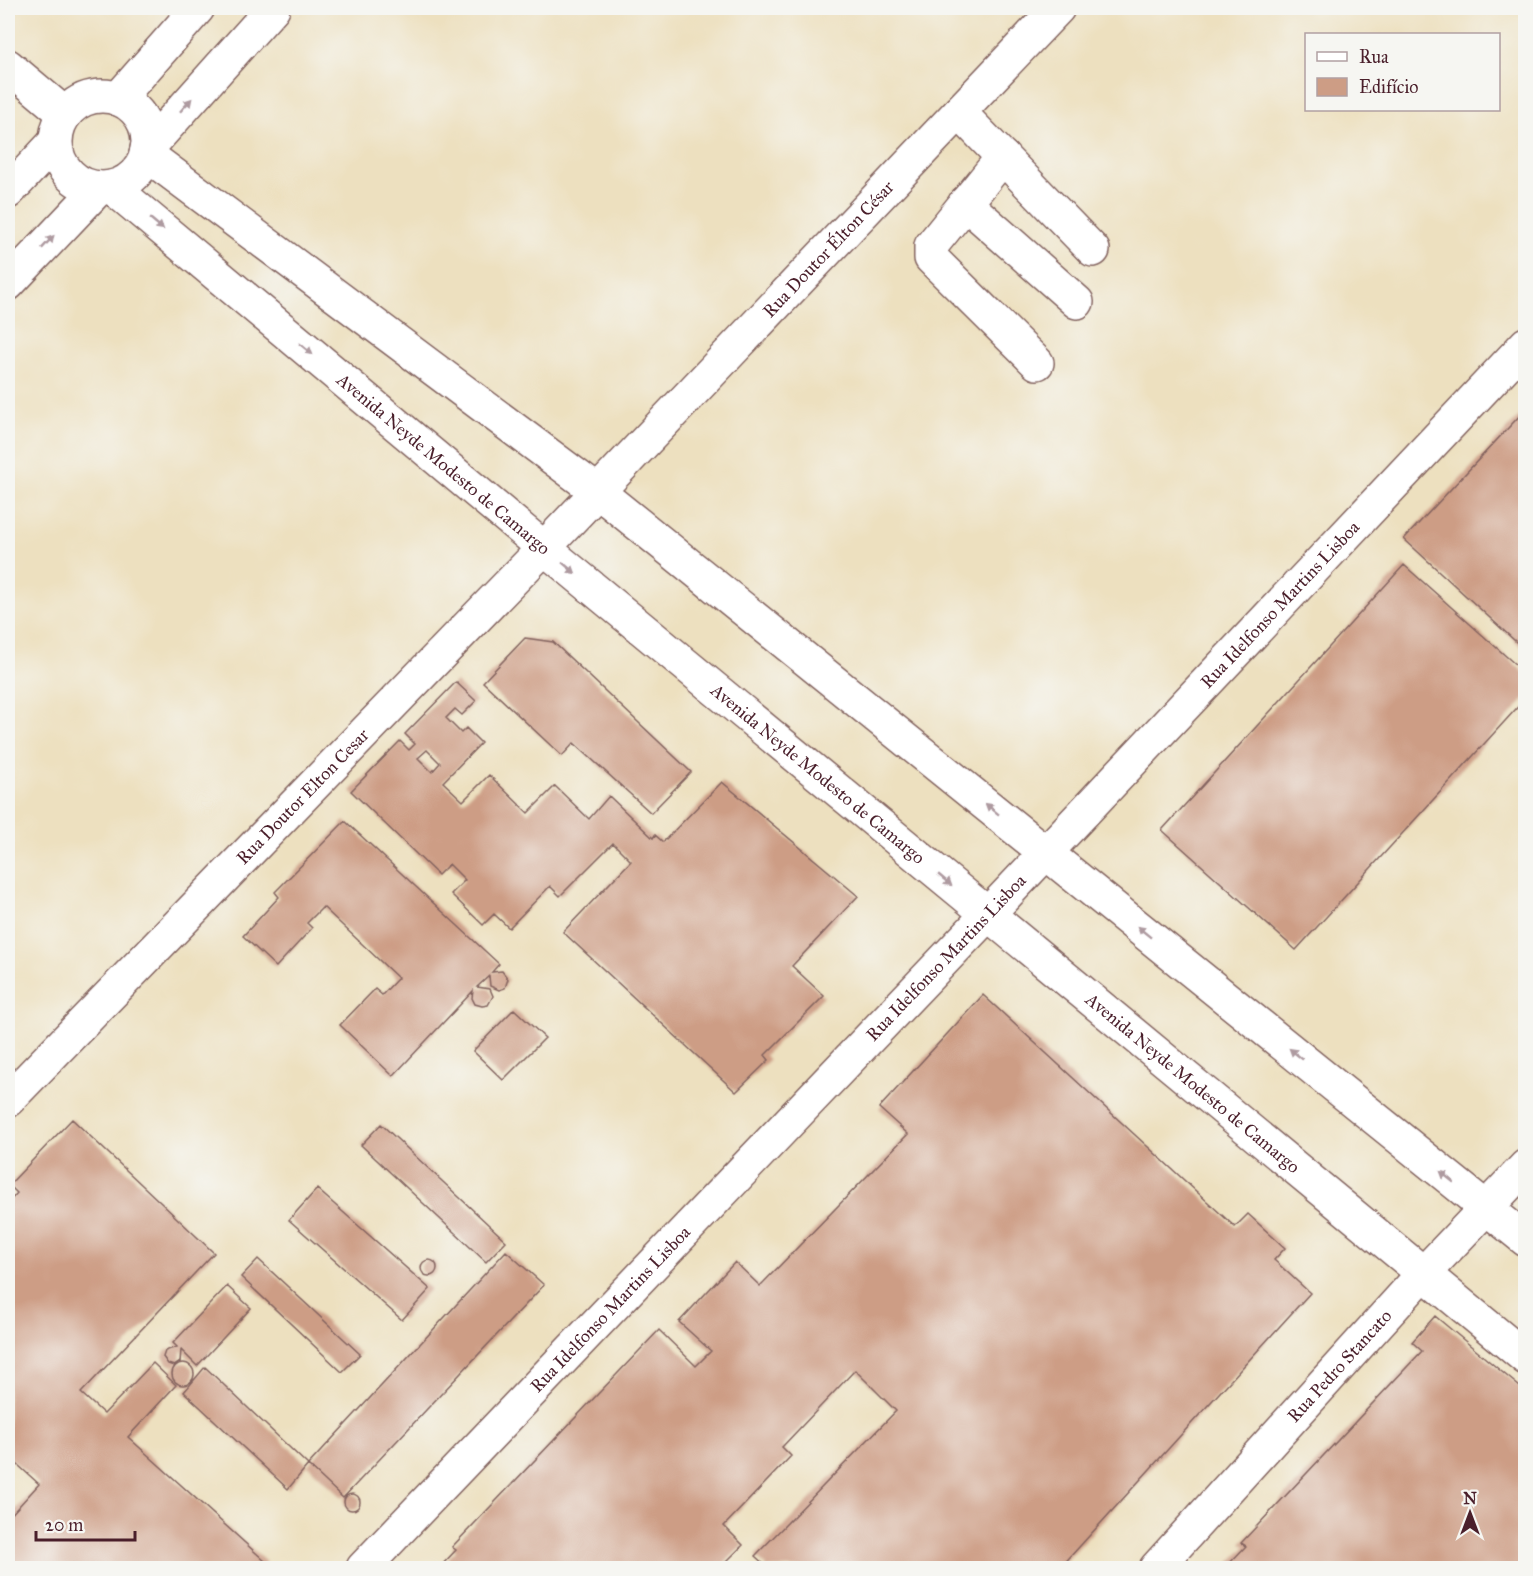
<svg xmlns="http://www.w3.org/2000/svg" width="1533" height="1576" viewBox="0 0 1533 1576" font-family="'IM FELL Great Primer',serif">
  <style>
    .building { fill: #cd9d85; fill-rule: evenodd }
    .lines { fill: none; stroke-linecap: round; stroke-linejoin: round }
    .minor-casing { stroke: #83635f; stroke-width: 36 }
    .minor { stroke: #fff; stroke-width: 33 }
    .oneway { fill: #ae9aa0 }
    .labels { text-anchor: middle; stroke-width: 4.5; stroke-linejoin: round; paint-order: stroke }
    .street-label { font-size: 18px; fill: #4a1f2b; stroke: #f6f6f2 }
  </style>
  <rect width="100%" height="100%" fill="#f6f6f2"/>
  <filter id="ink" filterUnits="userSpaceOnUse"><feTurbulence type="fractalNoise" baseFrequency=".0167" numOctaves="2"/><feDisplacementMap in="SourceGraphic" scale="12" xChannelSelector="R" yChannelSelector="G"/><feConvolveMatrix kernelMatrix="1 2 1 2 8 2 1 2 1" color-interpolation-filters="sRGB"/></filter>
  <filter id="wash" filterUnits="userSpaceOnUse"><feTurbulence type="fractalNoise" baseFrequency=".008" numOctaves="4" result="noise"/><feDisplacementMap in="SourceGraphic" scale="24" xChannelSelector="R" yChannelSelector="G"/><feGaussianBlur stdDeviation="1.35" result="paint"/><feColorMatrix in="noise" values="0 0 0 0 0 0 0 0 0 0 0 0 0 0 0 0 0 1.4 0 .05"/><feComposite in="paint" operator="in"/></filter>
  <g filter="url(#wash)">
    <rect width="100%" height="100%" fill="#ede0bf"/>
    <g id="blocks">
      <!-- building -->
      <path class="building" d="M 1526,409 L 1526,651 L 1404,539 Z
        M 1404,565 L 1526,674 L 1526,698 L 1296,950 L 1162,830 Z
        M 525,638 L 553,642 L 691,772 L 651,813 L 574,743 L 562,756 L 483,682 Z
        M 456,682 L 476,701 L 462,715 L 455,709 L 446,718 L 461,733 L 466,728 L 481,743 L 443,782 L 463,801 L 489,775 L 528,813 L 555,786 L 589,819 L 609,796 L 653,838 L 655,835 L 663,842 L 722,782 L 858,896 L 792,966 L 824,996 L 765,1055 L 769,1060 L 736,1092 L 563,932 L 631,861 L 613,843 L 560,896 L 550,886 L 509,928 L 494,914 L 483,925 L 451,894 L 465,880 L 449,864 L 438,875 L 351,791 L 400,741 L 409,750 L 415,744 L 405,734 ZM 427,750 L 440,763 L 432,772 L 418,758 Z
        M 345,821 L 499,964 L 492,972 L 502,971 L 508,979 L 505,988 L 499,990 L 490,986 L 489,976 L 477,987 L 490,989 L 493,996 L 488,1005 L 482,1006 L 475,1004 L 472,998 L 473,991 L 393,1076 L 340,1025 L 375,989 L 382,995 L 398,978 L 323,907 L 307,923 L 312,928 L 276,967 L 243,936 L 279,897 L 275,892 Z
        M 983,995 L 1235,1227 L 1248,1214 L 1285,1248 L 1274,1260 L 1310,1293 L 1060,1568 L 764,1568 L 766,1566 L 755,1556 L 896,1411 L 855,1370 L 782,1447 L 791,1456 L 724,1526 L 743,1545 L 720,1568 L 439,1568 L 456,1550 L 452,1547 L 659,1330 L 696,1366 L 711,1351 L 679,1322 L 735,1262 L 760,1286 L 908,1134 L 879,1108 Z
        M 514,1009 L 545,1038 L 503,1080 L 473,1051 Z
        M 72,1119 L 214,1253 L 81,1393 L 104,1414 L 153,1363 L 176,1385 L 128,1437 L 266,1562 L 260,1568 L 8,1568 L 8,1518 L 39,1484 L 8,1456 L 8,1203 L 17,1193 L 9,1185 Z
        M 381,1124 L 506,1241 L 486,1262 L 361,1145 Z
        M 317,1189 L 430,1289 L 402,1320 L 289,1220 Z
        M 506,1251 L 544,1285 L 343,1498 L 308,1465 Z
        M 258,1259 L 360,1354 L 342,1372 L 241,1277 Z
        M421 1268a8 8 0 1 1 16 0a8 8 0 1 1-16 0Z
        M 227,1286 L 251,1308 L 197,1366 L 181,1350 L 180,1362 L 174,1366 L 168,1364 L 163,1357 L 165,1351 L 177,1347 L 173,1343 Z
        M 1435,1316 L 1526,1392 L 1526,1568 L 1225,1568 L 1246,1546 L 1241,1543 L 1422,1351 L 1412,1342 Z
        M172 1374a11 11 0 1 1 22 0a11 11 0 1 1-22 0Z
        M 205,1367 L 308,1465 L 288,1489 L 184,1392 Z
        M344 1502a8 8 0 1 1 16 0a8 8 0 1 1-16 0Z"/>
    </g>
  </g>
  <g filter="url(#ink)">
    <use href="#blocks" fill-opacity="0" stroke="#83635f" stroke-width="1.5"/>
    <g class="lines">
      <!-- minor casing -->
      <g class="minor-casing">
        <g id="minor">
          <path d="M 8,66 L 65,114"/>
          <circle cx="102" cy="142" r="46"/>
          <path d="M 118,99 L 198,8"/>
          <path d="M 959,112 L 1093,250"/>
          <path d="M 147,149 L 273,8"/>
          <path d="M 146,154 L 597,491 L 1526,1240"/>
          <path d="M 1003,157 L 931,246 L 931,258 L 1037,363"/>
          <path id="s1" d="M 112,187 L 544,548 L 1526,1358"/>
          <path d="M 8,192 L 55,142"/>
          <path d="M 965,203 L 1077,302"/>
          <path d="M 8,284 L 99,188"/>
          <path id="s2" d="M 8,1100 L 544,548 L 1058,8"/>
          <path id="s3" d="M 363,1568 L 987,915 L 1526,344"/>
          <path id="s4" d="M 1156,1568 L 1423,1274 L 1526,1166"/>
        </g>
      </g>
      <!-- minor -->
      <use href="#minor" class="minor"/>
    </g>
    <!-- one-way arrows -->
    <defs><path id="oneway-solid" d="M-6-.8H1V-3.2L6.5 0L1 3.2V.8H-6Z" transform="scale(1.5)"/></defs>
    <g class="oneway">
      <use href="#oneway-solid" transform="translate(186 105) rotate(-48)"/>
      <use href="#oneway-solid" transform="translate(157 224) rotate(40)"/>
      <use href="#oneway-solid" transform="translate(48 242) rotate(-47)"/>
      <use href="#oneway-solid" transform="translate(306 349) rotate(40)"/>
      <use href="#oneway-solid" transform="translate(569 568) rotate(40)"/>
      <use href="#oneway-solid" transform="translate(992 809) rotate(-141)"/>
      <use href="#oneway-solid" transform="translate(945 880) rotate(40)"/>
      <use href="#oneway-solid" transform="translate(1144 932) rotate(-141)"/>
      <use href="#oneway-solid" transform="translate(1296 1054) rotate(-141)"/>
      <use href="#oneway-solid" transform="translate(1447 1177) rotate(-141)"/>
    </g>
  </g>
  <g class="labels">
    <!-- street labels -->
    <g class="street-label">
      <text dy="6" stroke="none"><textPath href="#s2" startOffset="1182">Rua Doutor Élton César</textPath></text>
      <text dy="6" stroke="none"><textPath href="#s1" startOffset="432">Avenida Neyde Modesto de Camargo</textPath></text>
      <text dy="6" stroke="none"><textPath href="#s3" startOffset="1330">Rua Idelfonso Martins Lisboa</textPath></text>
      <text dy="6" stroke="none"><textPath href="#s1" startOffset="918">Avenida Neyde Modesto de Camargo</textPath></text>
      <text dy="6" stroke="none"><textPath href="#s2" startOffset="423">Rua Doutor Elton Cesar</textPath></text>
      <text dy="6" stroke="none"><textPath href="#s3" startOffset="844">Rua Idelfonso Martins Lisboa</textPath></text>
      <text dy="6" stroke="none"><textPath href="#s1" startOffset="1404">Avenida Neyde Modesto de Camargo</textPath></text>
      <text dy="6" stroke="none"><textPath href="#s3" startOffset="358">Rua Idelfonso Martins Lisboa</textPath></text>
      <text dy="6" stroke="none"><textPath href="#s4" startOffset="273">Rua Pedro Stancato</textPath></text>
    </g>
  </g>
  <!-- margin -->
  <rect width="1533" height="1576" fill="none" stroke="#f6f6f2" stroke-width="30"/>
  <!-- legend -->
  <rect x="1305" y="33" width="195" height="78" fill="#f6f6f2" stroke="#b1a0a2" stroke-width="1.5"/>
  <rect x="1317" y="52" width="30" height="9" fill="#ffffff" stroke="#b1a0a2" stroke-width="1.5"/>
  <text x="1359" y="63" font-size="18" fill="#4a1f2b">Rua</text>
  <rect x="1317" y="78" width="30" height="18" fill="#cd9d85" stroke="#b1a0a2" stroke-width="1.5"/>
  <text x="1359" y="93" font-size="18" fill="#4a1f2b">Edifício</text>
  <!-- north arrow -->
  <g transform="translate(1470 1513)" stroke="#f6f6f2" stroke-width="4.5" paint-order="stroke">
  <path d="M0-4.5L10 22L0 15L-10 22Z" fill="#4a1f2b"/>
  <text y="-9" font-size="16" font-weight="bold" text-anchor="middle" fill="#4a1f2b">N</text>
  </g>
  <!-- scale -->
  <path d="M36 1531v9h99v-9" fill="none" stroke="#4a1f2b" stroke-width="3"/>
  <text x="45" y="1531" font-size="18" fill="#4a1f2b" stroke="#f6f6f2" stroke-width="4.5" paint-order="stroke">20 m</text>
</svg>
